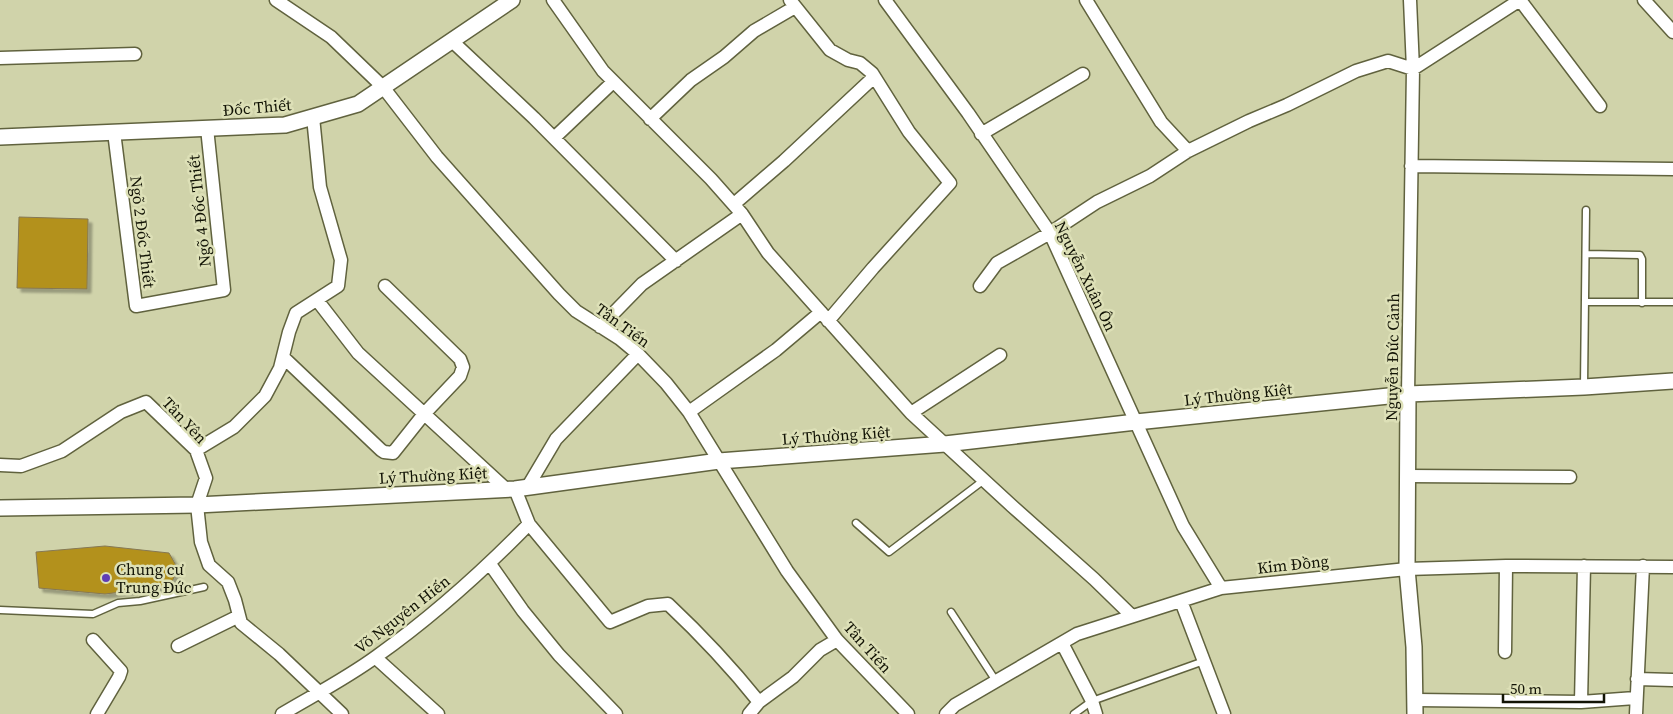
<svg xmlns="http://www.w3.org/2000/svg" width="1673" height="714" viewBox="0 0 1673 714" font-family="'Source Serif 4',serif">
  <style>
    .building { fill: #b3911e; stroke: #857854; filter: url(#shadow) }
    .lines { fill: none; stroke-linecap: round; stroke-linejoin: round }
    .service-casing { stroke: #60623e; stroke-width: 9 }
    .minor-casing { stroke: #60623e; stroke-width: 15 }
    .tertiary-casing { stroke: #60623e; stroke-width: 18 }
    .service { stroke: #fff; stroke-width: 6 }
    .minor { stroke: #fff; stroke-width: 12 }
    .tertiary { stroke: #fff; stroke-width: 15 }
    .poi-dot { fill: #5f3db5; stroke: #dde0b7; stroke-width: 2 }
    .labels { text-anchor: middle; stroke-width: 5; stroke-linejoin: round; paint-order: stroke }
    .street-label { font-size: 16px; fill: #121305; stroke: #dde0b7 }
    .poi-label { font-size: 16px; fill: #121305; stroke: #dde0b7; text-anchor: start }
  </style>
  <defs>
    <filter id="shadow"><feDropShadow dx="4" dy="4" stdDeviation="1" flood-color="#0004"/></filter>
  </defs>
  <rect width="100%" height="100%" fill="#d0d3aa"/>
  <!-- building -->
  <path class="building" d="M 19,217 L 88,219 L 87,289 L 17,288 Z
    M 105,546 L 169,553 L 178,569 L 170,586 L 105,594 L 39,588 L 36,552 Z"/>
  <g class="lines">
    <!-- service casing -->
    <g class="service-casing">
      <path id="service" d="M 1586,254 L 1640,255 L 1642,259 L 1642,303
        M 1585,302 L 1673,302
        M 1584,386 L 1586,210
        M 856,523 L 889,552 L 984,480
        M 0,610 L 93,614 L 118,603 L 140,601 L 204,587
        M 951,612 L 996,681
        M 1074,714 L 1092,701 L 1204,661"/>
    </g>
    <!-- minor casing -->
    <g class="minor-casing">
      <path id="minor" d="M 276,0 L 331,37 L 383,87 L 437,157 L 559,294 L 576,311 L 620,339 L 638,354 L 666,383 L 689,412 L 787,571 L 837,640 L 908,714
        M 553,0 L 603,71 L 711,179 L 742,214 L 768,253 L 911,413 L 1012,506 L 1094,579 L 1132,616
        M 790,0 L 830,50 L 848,60 L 860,63 L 872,73 L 909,132 L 950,183 L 873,268 L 828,321
        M 885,0 L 968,113 L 1050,233 L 1183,526 L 1221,588
        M 1086,0 L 1161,122 L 1188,151
        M 1644,0 L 1673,32
        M 452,41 L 534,118 L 676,261
        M 0,58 L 135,54
        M 650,119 L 691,80 L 724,57 L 754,31 L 795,7
        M 114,132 L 136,306 L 224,290 L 207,128
        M 981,134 L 1083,74
        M 554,138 L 613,82
        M 1411,166 L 1673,169
        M 734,204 L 784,161 L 874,77
        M 980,286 L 997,263 L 1050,233 L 1097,202 L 1150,176 L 1188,151 L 1249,121 L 1287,105 L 1356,71 L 1388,61 L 1413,69 L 1520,0 L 1600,106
        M 317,300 L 358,353 L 506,489
        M 600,327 L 642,284 L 742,214
        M 283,357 L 381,450 L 384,452 L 393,453 L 424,414 L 460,376 L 463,367 L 460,359 L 385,286
        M 1408,394 L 1413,69 L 1410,0
        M 689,412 L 776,350 L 821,312
        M 911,413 L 1000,355
        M 196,450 L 234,427 L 265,396 L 280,368 L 289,332 L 296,313 L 338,286 L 341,260 L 320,187 L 313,117
        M 0,465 L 21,466 L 62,451 L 121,412 L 146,402 L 196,450 L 206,478 L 197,505 L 201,542 L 209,565 L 228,582 L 235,600 L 241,623 L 279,654 L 342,714
        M 1408,476 L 1570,477
        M 527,488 L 556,439 L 638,354
        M 515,489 L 529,524 L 610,622 L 648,606 L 668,604 C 701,635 731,667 759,702
        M 490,564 L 523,611 L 559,655 L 616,714
        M 1181,601 L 1224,714
        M 93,640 L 121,671 L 119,677 L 97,714
        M 1062,643 L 1092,701 L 1096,714
        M 178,646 L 239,616
        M 1505,652 L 1506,566
        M 376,658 L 438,714
        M 1637,679 L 1673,680
        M 1416,700 L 1581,702 L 1635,698
        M 1581,702 L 1584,566
        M 282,714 C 314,695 347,678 377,656 C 432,617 482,572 529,524
        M 749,714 L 759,702 L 793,677 L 820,650 L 837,640
        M 946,714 L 955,705 L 1077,634 L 1221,588 L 1407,569 L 1506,566 L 1673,567
        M 1636,714 L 1643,566"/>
    </g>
    <!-- tertiary casing -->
    <g class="tertiary-casing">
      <path id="tertiary" d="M 0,137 L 285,125 L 358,104 L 512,0
        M 1408,394 L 1407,569 L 1414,647 L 1415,714
        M 0,508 L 197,505 L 515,489 L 719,461 L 945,444 L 1136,422 L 1408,394 L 1584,387 L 1673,381"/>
    </g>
    <!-- service -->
    <use href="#service" class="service"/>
    <!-- minor -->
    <use href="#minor" class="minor"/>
    <!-- tertiary -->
    <use href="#tertiary" class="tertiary"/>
  </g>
  <!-- markers -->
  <circle class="poi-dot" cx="106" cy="578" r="5"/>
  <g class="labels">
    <!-- street labels -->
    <g class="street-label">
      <text transform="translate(257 107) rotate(-5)" y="6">Đốc Thiết</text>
      <text transform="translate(199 211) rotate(-96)" y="6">Ngõ 4 Đốc Thiết</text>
      <text transform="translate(143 232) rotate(83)" y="6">Ngõ 2 Đốc Thiết</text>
      <text transform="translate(1086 276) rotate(64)" y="6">Nguyễn Xuân Ôn</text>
      <text transform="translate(623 325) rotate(36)" y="6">Tân Tiến</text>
      <text transform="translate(1392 357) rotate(-89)" y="6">Nguyễn Đức Cảnh</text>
      <text transform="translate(1238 394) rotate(-6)" y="6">Lý Thường Kiệt</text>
      <text transform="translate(185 420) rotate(47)" y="6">Tân Yên</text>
      <text transform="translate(836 435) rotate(-4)" y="6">Lý Thường Kiệt</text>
      <text transform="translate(433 475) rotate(-3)" y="6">Lý Thường Kiệt</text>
      <text transform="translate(1293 564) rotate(-6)" y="6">Kim Đồng</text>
      <text transform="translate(402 614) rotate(-38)" y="6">Võ Nguyên Hiến</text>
      <text transform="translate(868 647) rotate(48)" y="6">Tân Tiến</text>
    </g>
    <!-- poi labels -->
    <g class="poi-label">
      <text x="116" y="575">Chung cư<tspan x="116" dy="18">Trung Đức</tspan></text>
    </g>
  </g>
  <!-- scale -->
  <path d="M1503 694v8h101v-8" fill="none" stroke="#121305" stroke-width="2.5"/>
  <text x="1510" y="694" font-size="15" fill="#121305" stroke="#dde0b7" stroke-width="4" paint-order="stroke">50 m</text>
</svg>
